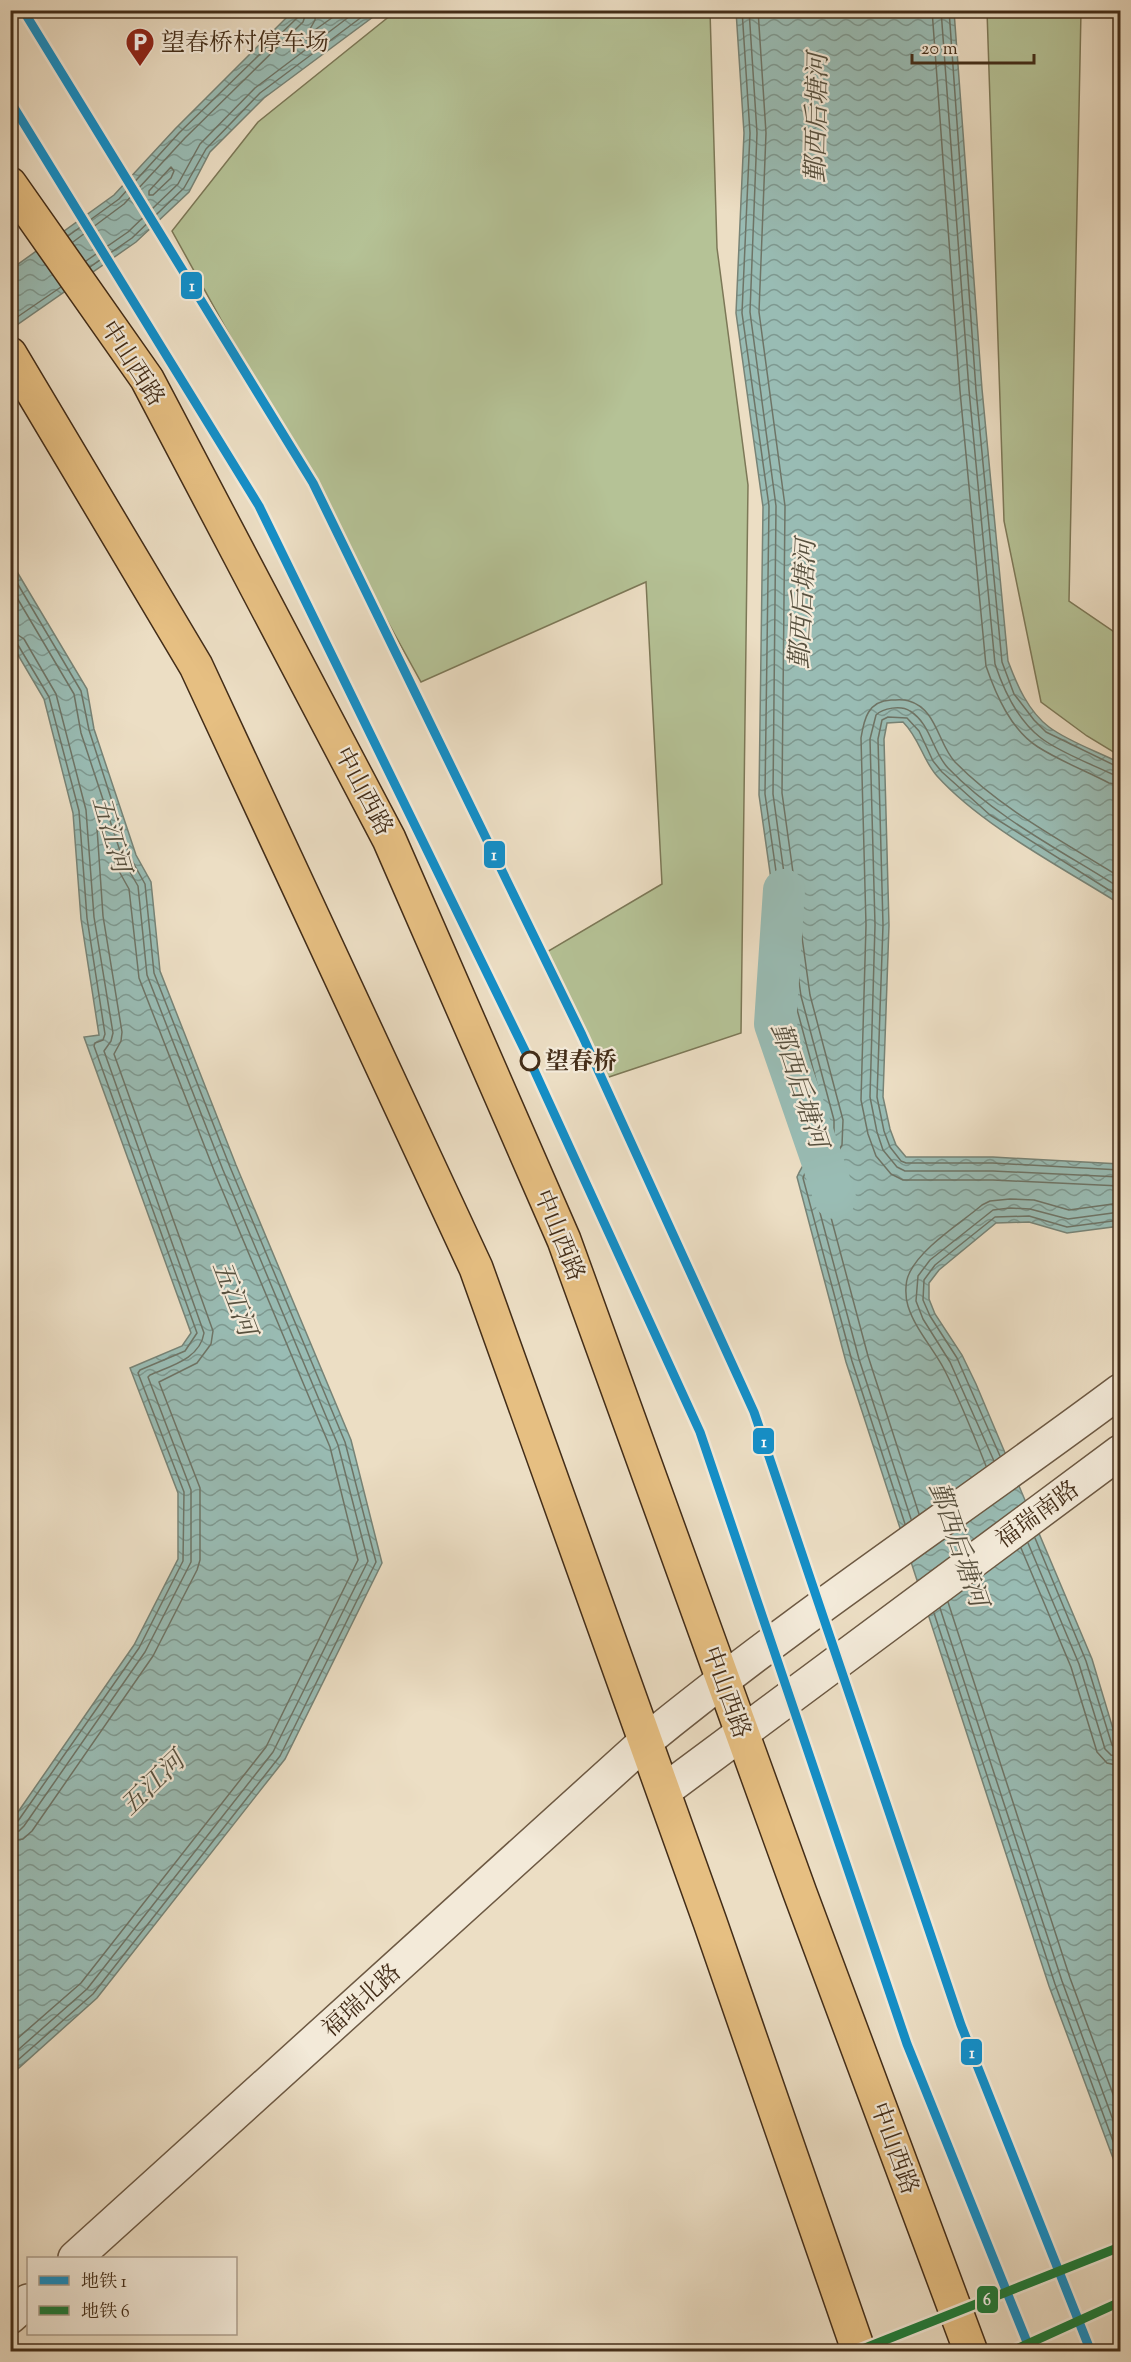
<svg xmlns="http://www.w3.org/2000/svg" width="1131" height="2362" viewBox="0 0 1131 2362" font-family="'Sorts Mill Goudy','Noto Serif SC',serif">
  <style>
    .green { fill: #b5c296; stroke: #7c7857; stroke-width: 1.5 }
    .water { fill: url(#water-waves); stroke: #778376; stroke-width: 1.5 }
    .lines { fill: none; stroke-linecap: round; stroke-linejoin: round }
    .shore { stroke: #6e7466; stroke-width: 1.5 }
    .canal { stroke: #99bcb4; stroke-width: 42 }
    .tertiary-casing { stroke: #6d5943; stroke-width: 36 }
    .primary-casing { stroke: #432d18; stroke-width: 36 }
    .tertiary { stroke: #f3ead9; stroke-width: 33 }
    .primary { stroke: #e6bf82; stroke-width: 33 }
    .metro-1-casing { stroke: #f3ead9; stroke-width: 14 }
    .metro-2-casing { stroke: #f3ead9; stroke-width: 14 }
    .metro-1 { stroke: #138fc9; stroke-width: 9 }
    .metro-2 { stroke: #197c39; stroke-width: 9 }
    .stop-dot { fill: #f3ead9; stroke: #432d18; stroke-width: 3 }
    .labels { text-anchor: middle; stroke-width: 4.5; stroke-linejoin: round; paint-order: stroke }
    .poi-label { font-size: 24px; fill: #432d18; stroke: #f3ead9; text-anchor: start }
    .street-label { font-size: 24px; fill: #432d18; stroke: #f3ead9 }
    .stop-label { font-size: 24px; font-weight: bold; fill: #432d18; stroke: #f3ead9; text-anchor: start }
    .water-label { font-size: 26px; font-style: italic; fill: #58513f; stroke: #f3ead9 }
    .line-badge { stroke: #f3ead9; stroke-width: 2 }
    .badge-label { font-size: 16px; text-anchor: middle; font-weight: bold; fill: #fff }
  </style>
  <defs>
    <pattern id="water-waves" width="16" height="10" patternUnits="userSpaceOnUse" patternTransform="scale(1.5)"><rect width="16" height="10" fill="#99bcb4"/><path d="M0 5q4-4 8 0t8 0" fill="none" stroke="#7e9991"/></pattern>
  </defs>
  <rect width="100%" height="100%" fill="#ecdec4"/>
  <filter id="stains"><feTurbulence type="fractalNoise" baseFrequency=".00333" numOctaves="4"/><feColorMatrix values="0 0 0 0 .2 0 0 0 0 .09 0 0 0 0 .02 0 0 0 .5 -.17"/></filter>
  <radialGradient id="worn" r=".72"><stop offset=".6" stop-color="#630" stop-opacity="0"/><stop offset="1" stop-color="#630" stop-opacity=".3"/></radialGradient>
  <!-- green -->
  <path class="green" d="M 396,11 L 710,11 L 717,248 L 748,485 L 741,1033 L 597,1081 L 545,953 L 662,884 L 646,582 L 421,682 L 172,231 L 258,122 Z
    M 987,11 L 1081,11 L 1069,601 L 1120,636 L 1120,756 L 1087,736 L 1041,702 L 1004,521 Z"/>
  <!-- water -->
  <path class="water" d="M 297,11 L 381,11 L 264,98 L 210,152 L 189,192 L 136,242 L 11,329 L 10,270 L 114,195 L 175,129 L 288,16 Z
    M 736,11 L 954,11 L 982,389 L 1008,661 C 1017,685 1028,711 1049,727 C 1069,742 1099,752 1120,763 L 1120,904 C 1063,868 982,826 937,776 C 922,759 920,739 903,722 L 887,723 L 884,739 L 889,925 L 883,1097 L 890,1129 L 896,1145 L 906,1157 L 993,1157 L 1120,1164 L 1120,1226 L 1067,1233 L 1029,1222 L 996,1223 L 939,1270 L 929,1283 L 929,1299 L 935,1314 L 962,1355 L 976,1384 L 1092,1659 L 1120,1752 L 1120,2177 L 1049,1986 L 846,1362 L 797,1177 C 807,1153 821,1150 821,1121 L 788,999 L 759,795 L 763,507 L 736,313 L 744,133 Z
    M 10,560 L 87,689 L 94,729 L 136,855 L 151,882 L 160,971 L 236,1165 L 351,1440 L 382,1563 L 285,1759 L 97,1998 L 11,2075 L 11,1822 L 134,1645 L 178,1559 L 178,1493 L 130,1368 L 182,1346 L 191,1333 L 84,1037 L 99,1035 L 81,919 L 73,813 L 44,699 L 11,643 Z"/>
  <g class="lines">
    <!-- shore -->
    <path class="shore" d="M 316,10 L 315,20 L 310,29 L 312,32 L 343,10
      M 742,10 L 750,133 L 742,313 L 769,506 L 765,794 L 794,998 L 827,1121 C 827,1154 812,1152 803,1178 L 852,1361 L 905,1524
      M 749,10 L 757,133 L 750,312 L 776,506 L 773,794 L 801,996 L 834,1120 L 834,1142 L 811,1179 L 859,1359 L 911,1519
      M 758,10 L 766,133 L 759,312 L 785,506 L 782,793 L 810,995 L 843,1120 L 842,1145 L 821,1180 L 868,1356 L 919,1514
      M 932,10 L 960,391 L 986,666 C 996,695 1011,730 1038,747 C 1060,761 1086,771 1109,783 L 1120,785
      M 941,10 L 969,390 L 995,664 C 1004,691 1017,720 1041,738 C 1059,752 1091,764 1112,774 L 1120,776
      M 949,10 L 976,390 L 1002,662 L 1014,694 L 1034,720 L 1046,732 L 1120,768
      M 171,167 L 174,171 L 171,178 L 153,195 L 149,195 L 149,191 Z
      M 68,236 L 119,199 L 179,133 L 298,17 L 299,10
      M 73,242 L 124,204 L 185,138 L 303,22 L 307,10
      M 86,261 L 128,232 L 178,184 L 200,144 L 255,88 L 358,10
      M 90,267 L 132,238 L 184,188 L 206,149 L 260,93 L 371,10
      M 10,322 L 61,287
      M 10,571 L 81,691 L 89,730 L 130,857 L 145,884 L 154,973 L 230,1167 L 345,1442 L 376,1562 L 280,1756 L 93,1994 L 10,2067
      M 10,586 L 74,694 L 81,733 L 123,860 L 138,886 L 147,975 L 223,1170 L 338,1445 L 368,1561 L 273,1752 L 87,1989 L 10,2057
      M 10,634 L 18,635 L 24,639 L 56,694 L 86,810 L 94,917 L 113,1033 L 111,1041 L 104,1051 L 204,1333 C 200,1359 170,1366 150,1375 L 148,1377 L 191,1490 L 191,1562 L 145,1652 L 24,1826 L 19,1831 L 10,1832
      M 10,642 L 18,645 L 49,697 L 79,811 L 87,918 L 105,1034 L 103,1040 L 95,1043 L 94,1046 L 197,1333 L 185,1351 L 140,1370 L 138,1373 L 184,1492 L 183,1561 L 139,1648 L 18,1821 L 10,1824
      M 1120,877 C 1064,842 1002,810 955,762 C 938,744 937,709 909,701 C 904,699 897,700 891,700 C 868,701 864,719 861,738 L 866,925 L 861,1100 L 868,1134 L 876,1156 L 891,1174 L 903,1180 L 993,1180 L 1120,1186
      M 1120,888 C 1062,851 996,818 948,768 C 932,751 931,724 910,711 C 901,705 883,708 876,715 L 870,739 L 875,925 L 870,1097 L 877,1132 L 883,1150 L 897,1167 L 905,1171 L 993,1171 L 1120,1177
      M 1120,897 L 990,815 L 942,772 L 933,761 L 919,731 L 907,718 L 888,717 L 882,720 L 878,739 L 883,925 L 877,1097 L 884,1131 L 890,1147 L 901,1161 L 906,1163 L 993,1163 L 1120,1170
      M 1000,1456 L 957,1358 L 930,1316 L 923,1300 L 924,1280 L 935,1265 L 995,1217 L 1029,1216 L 1067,1227 L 1120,1220
      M 994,1461 L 950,1362 L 923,1319 L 916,1301 L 918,1276 L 930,1260 L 993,1210 L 1010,1208 L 1030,1209 L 1068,1219 L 1120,1212
      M 986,1466 C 973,1433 960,1400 944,1369 C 933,1348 915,1329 908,1306 C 905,1297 905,1282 909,1274 C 920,1248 961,1223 982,1205 L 990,1201 L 1010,1199 L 1034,1200 L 1069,1210 L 1120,1203
      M 1035,1538 L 1086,1661 L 1112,1745 L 1115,1748 L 1120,1749
      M 1028,1543 L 1079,1664 L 1105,1749 L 1111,1755 L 1120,1757
      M 1021,1548 L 1071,1667 L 1097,1752 L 1107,1763 L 1120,1766
      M 948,1602 L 1070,1978 L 1120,2113
      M 940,1608 L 1062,1981 L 1120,2139
      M 934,1613 L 1055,1984 L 1120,2160
      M 10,1841 L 23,1839 L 32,1831 L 153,1656 L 197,1570 L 200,1560 L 200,1488 L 159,1382 L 197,1363 L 211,1344 L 213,1331 L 114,1054 L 121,1041 L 122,1032 L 103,916 L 97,828 L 100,825 L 103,827 L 115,864 L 129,889 L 139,978 L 215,1173 L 330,1447 L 358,1560 L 266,1747 L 81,1983 L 10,2045"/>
    <!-- canal -->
    <path class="canal" d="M 784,890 L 775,1024 L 835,1198"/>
    <!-- tertiary casing -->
    <g class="tertiary-casing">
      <path id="tertiary" d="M 664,1791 L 1120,1452
        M 75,2258 L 646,1741 C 799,1616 963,1508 1120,1391
        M 10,2317 L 28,2301"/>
    </g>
    <!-- primary casing -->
    <g class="primary-casing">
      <path id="primary" d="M 10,184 L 147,379 L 389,839 L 564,1240 L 800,1893 L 971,2352
        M 10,354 L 196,666 L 476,1268 L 710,1922 L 859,2352"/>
    </g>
    <!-- tertiary -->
    <use href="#tertiary" class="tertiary"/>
    <!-- primary -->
    <use href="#primary" class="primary"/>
    <!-- metro-1 casing -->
    <g class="metro-1-casing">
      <path id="metro-1" d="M 23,10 L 313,483 L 582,1035 L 754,1412 L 961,2025 L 1091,2352
        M 10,101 L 259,506 L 530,1061 L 700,1432 L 907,2044 L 1031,2352"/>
    </g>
    <!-- metro-2 casing -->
    <g class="metro-2-casing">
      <path id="metro-2" d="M 855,2352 L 1120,2247
        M 1010,2352 L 1120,2302"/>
    </g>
    <!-- metro-1 -->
    <use href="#metro-1" class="metro-1"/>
    <!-- metro-2 -->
    <use href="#metro-2" class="metro-2"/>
  </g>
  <!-- icons -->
  <defs>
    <g id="parking-pin" transform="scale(1.5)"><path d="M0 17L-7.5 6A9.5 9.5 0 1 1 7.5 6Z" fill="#8f2418" stroke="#f3ead9"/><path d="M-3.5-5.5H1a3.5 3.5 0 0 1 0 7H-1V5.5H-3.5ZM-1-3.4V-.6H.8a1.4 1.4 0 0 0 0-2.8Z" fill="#fff"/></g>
  </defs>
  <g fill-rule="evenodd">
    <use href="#parking-pin" x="140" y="42"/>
  </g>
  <!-- markers -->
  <circle class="stop-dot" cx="530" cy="1061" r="9"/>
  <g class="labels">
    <!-- poi labels -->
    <g class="poi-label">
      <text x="161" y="50">望春桥村停车场</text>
    </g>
    <!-- street labels -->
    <g class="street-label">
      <text transform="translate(133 363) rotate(57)" y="8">中山西路</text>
      <text transform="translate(364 791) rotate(62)" y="8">中山西路</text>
      <text transform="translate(560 1235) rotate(68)" y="8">中山西路</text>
      <text transform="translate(1037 1514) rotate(-36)" y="8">福瑞南路</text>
      <text transform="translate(727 1692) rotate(70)" y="8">中山西路</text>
      <text transform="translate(361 2000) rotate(-42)" y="8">福瑞北路</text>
      <text transform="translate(895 2148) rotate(70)" y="8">中山西路</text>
    </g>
    <!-- stop labels -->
    <g class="stop-label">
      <text x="545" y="1069">望春桥</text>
    </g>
    <!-- water labels -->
    <g class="water-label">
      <text transform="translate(816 118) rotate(-89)" y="9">鄞西后塘河</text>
      <text transform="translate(802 604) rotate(-87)" y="9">鄞西后塘河</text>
      <text transform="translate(112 834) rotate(74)" y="9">五江河</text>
      <text transform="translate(800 1085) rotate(72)" y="9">鄞西后塘河</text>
      <text transform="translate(235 1298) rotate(69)" y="9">五江河</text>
      <text transform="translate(959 1544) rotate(71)" y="9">鄞西后塘河</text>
      <text transform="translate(152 1783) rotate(-44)" y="9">五江河</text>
    </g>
  </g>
  <g class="line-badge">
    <rect x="180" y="271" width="23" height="29" rx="6" fill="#138fc9"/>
    <rect x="483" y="840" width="23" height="29" rx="6" fill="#138fc9"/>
    <rect x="752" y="1427" width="23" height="28" rx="6" fill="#138fc9"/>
    <rect x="960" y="2038" width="23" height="28" rx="6" fill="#138fc9"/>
    <rect x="976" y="2285" width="23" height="29" rx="6" fill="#197c39"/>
  </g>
  <g class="badge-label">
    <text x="192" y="291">1</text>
    <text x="494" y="860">1</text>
    <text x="764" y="1447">1</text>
    <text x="972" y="2058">1</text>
    <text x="987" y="2305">6</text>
  </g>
  <!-- margin -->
  <rect width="1131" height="2362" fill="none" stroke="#ecdec4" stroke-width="36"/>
  <rect x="12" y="12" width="1107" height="2338" fill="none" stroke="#432d18" stroke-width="3"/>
  <rect x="18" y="18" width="1095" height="2326" fill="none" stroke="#432d18" stroke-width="1.5"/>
  <!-- legend -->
  <rect x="27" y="2257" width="210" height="78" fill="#f3ead9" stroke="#ad9e8c" stroke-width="1.5"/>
  <rect x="39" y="2276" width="30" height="9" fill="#138fc9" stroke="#ad9e8c" stroke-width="1.5"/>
  <text x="81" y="2287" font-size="18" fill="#432d18">地铁 1</text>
  <rect x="39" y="2306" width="30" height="9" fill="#197c39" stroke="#ad9e8c" stroke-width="1.5"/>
  <text x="81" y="2317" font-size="18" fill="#432d18">地铁 6</text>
  <!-- scale -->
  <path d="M912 54v9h122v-9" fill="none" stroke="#432d18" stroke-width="3"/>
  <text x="921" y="54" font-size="18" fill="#432d18" stroke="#f3ead9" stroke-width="4.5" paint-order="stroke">20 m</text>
  <rect width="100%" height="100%" filter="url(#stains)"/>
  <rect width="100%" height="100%" fill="url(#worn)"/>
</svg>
